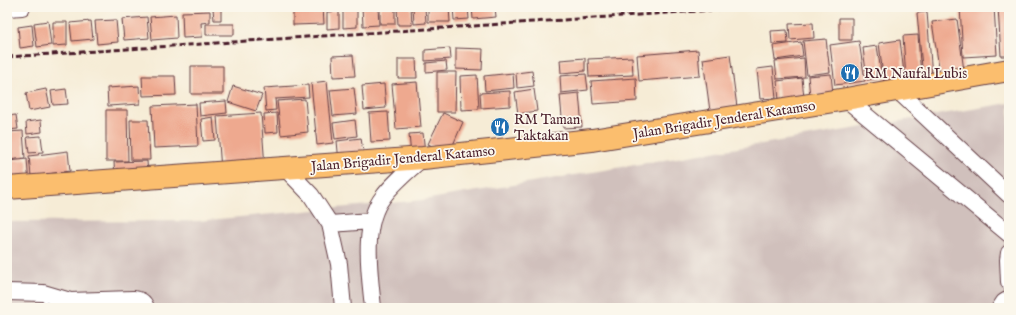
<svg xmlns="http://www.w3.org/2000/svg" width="1016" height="315" viewBox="0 0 1016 315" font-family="'IM FELL English',serif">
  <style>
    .industrial { fill: #d0c0bc }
    .building { fill: #eea98f }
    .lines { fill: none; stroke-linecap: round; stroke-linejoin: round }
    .minor-casing { stroke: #643e45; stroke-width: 18 }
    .highway-casing { stroke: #643e45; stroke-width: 24 }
    .minor { stroke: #fff; stroke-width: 16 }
    .highway { stroke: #fbbe6e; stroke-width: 22 }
    .rail { stroke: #4a1f2b; stroke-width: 3; stroke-dasharray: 6 3; stroke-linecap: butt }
    .labels { text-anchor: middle; stroke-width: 3.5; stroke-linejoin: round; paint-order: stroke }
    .poi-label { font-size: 14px; fill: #4a1f2b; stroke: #fbf7ec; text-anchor: start }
    .street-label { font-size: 14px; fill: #4a1f2b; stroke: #fbf7ec }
  </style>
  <rect width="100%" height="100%" fill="#fbf7ec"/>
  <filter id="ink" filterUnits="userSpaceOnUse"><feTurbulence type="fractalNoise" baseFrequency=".025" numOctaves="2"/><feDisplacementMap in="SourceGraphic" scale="8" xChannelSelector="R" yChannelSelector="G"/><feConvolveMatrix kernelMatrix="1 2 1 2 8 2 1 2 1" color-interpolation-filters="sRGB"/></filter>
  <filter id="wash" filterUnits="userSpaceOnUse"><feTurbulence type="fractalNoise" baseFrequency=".012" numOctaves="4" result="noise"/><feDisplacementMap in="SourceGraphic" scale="16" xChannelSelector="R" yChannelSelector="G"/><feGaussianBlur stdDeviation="0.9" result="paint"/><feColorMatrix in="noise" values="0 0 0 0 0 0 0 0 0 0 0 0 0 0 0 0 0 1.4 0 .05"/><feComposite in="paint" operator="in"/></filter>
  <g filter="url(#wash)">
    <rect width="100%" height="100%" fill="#f6ecd6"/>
    <!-- industrial -->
    <path class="industrial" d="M 1009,103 L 1009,308 L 7,308 L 7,222 L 197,221 L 423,200 Z"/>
    <g id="blocks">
      <!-- building -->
      <path class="building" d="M 323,7 L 324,24 L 293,25 L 293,8 Z
        M 343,7 L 357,7 L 357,27 L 343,28 Z
        M 362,7 L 378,7 L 379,25 L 363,26 Z
        M 380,7 L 395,7 L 395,24 L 380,24 Z
        M 397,7 L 411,7 L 412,25 L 398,25 Z
        M 413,7 L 425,7 L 426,23 L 414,24 Z
        M 428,7 L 449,7 L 450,22 L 428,22 Z
        M 453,7 L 468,7 L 469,19 L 454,20 Z
        M 472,7 L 495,7 L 496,17 L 473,19 Z
        M 960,7 L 994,7 L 997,55 L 963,57 Z
        M 998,7 L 1009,7 L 1009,56 L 1001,56 Z
        M 213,9 L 221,9 L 221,20 L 214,20 Z
        M 210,11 L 210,22 L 201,23 L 202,37 L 183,38 L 182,12 Z
        M 339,11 L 339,28 L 327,29 L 327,12 Z
        M 927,12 L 932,77 L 923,78 L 917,13 Z
        M 176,15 L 177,38 L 152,40 L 150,17 Z
        M 147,17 L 149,38 L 124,40 L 122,19 Z
        M 839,18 L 852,18 L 852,40 L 839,40 Z
        M 957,19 L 964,71 L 940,74 L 932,22 Z
        M 116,20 L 118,42 L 97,44 L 95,21 Z
        M 48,21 L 51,45 L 37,47 L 34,23 Z
        M 91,21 L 93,39 L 72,41 L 70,23 Z
        M 53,22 L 67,22 L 67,45 L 53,46 Z
        M 813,23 L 814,38 L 790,40 L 789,24 Z
        M 206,24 L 234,24 L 234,35 L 206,35 Z
        M 32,25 L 34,46 L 20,48 L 18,27 Z
        M 787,30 L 788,43 L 772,44 L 771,31 Z
        M 7,33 L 10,49 L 7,50 Z
        M 918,35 L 921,77 L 906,78 L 903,36 Z
        M 826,39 L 830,72 L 807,75 L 803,41 Z
        M 900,40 L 905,82 L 884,84 L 879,43 Z
        M 859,41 L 865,81 L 835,85 L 830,45 Z
        M 801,42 L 803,56 L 775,60 L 773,46 Z
        M 877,46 L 882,78 L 867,80 L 863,48 Z
        M 450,48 L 451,59 L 425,61 L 425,50 Z
        M 456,48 L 483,49 L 482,70 L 456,69 Z
        M 698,50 L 700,76 L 639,81 L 637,55 Z
        M 353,55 L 355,76 L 333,77 L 332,56 Z
        M 730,55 L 737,107 L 710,111 L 703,59 Z
        M 632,57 L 633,75 L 589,77 L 588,59 Z
        M 585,58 L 585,71 L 561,73 L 560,60 Z
        M 804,58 L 805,77 L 777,79 L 775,61 Z
        M 398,59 L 416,59 L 417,78 L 398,78 Z
        M 446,61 L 447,70 L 426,72 L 426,63 Z
        M 191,66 L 223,66 L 223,94 L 191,94 Z
        M 773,67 L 776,98 L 760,99 L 757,69 Z
        M 532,71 L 534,86 L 517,88 L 516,73 Z
        M 437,72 L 456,72 L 455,112 L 437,112 Z
        M 513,73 L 514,88 L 485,91 L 484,76 Z
        M 586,74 L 588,90 L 561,93 L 560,76 Z
        M 831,74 L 833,94 L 810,96 L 808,76 Z
        M 477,75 L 479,109 L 461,110 L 460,76 Z
        M 142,76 L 175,76 L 176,95 L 143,96 Z
        M 636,78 L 637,101 L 593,104 L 591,81 Z
        M 802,78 L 804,98 L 779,100 L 777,81 Z
        M 327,81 L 333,143 L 317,145 L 311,83 Z
        M 417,82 L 421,127 L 396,129 L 392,84 Z
        M 384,84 L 386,108 L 364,110 L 362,86 Z
        M 308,85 L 309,97 L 275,99 L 276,110 L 266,111 L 264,88 Z
        M 139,86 L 140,104 L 108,106 L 107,88 Z
        M 233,86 L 262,95 L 256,111 L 228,102 Z
        M 354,88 L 357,114 L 333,116 L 330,90 Z
        M 46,89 L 50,107 L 29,111 L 26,93 Z
        M 66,89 L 68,104 L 53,105 L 51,91 Z
        M 534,89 L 537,111 L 518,114 L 515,92 Z
        M 510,91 L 510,106 L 481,108 L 480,93 Z
        M 579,93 L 582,127 L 563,128 L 560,95 Z
        M 305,99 L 308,132 L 281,135 L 277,101 Z
        M 226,101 L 227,113 L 200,116 L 199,103 Z
        M 196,104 L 198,146 L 154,148 L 152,106 Z
        M 106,110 L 127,110 L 128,161 L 106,161 Z
        M 388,112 L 390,141 L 371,142 L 369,113 Z
        M 261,113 L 265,167 L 221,170 L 217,116 Z
        M 277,113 L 278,132 L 265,133 L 264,114 Z
        M 443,113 L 463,122 L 449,154 L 428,144 Z
        M 16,115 L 18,129 L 7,130 L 7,116 Z
        M 213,117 L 215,140 L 203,141 L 201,119 Z
        M 41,120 L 42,132 L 27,134 L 26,122 Z
        M 130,120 L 148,120 L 150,160 L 131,160 Z
        M 355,120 L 357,136 L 335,139 L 333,123 Z
        M 23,131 L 25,158 L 8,160 L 7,132 Z
        M 423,133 L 425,154 L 411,156 L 409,134 Z
        M 41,136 L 43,152 L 29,153 L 27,137 Z
        M 361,138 L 364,159 L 339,162 L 337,141 Z
        M 68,151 L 70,171 L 31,176 L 29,156 Z
        M 27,159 L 29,185 L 12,187 L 9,161 Z
        M 147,161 L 148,176 L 115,177 L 114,162 Z"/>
    </g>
  </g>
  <g filter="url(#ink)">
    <use href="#blocks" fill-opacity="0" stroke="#643e45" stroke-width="1"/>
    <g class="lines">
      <!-- minor casing -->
      <g class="minor-casing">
        <path id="minor" d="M 7,8 L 22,7
          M 897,90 L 1009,195
          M 846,99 L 1009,234
          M 284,167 L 311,195 L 330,224 L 339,264 L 343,308
          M 330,224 L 371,221
          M 1009,253 L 1008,260 L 1009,282
          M 7,292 L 43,293 L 70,301
          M 70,308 L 70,301 L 133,299 C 140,300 144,301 146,308
          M 373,308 C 370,275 361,225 383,197 C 394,182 409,170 423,158
          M 1000,308 L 1004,302 L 1009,299"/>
      </g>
      <!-- highway casing -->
      <g class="highway-casing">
        <path id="highway" d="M 7,188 L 423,158 L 592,140 L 846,99 L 1009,70"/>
      </g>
      <!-- minor -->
      <use href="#minor" class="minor"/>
      <!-- highway -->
      <use href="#highway" class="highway"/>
      <!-- rail -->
      <path class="rail" d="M 7,57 L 758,7"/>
    </g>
  </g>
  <!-- icons -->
  <defs>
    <g id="restaurant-disc" transform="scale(1)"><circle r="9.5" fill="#1f6fb2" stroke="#fbf7ec"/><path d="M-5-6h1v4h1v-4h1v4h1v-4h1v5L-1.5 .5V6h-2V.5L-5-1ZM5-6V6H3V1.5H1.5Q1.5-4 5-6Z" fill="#fff"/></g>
  </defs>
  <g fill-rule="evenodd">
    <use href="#restaurant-disc" x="850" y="73"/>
    <use href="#restaurant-disc" x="500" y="127"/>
  </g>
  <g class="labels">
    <!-- poi labels -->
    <g class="poi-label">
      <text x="864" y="78">RM Naufal Lubis</text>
      <text x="514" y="124">RM Taman<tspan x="514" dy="16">Taktakan</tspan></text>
    </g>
    <!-- street labels -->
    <g class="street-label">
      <text transform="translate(724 119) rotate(-9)" y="5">Jalan Brigadir Jenderal Katamso</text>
      <text transform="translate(403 158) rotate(-5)" y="5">Jalan Brigadir Jenderal Katamso</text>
    </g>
  </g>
  <!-- margin -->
  <rect width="1016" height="315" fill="none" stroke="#fbf7ec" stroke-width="24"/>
</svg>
